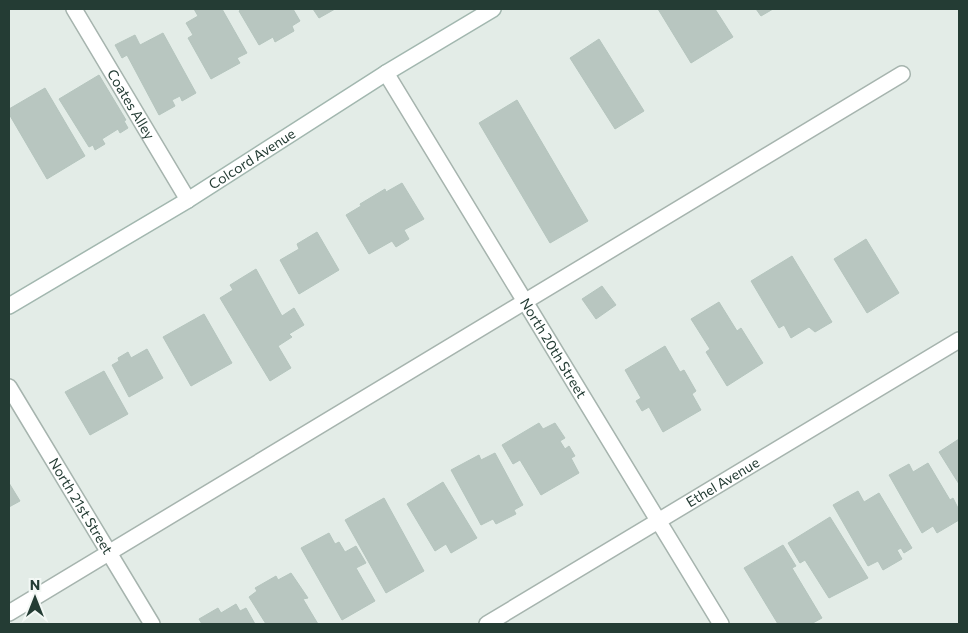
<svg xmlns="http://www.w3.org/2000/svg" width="968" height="633" viewBox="0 0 968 633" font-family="Commissioner,sans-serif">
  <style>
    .building { fill: #b8c6c0; stroke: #b5c5be }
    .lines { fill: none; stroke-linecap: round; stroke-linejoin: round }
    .lane-casing { stroke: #a6b4ae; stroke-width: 18 }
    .street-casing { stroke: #a6b4ae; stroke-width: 18 }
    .secondary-casing { stroke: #a2b7af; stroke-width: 18 }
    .lane { stroke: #fff; stroke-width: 15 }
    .street { stroke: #fff; stroke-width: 15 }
    .secondary { stroke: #fff; stroke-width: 15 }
    .labels { text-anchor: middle; stroke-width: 4; stroke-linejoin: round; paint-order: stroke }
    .street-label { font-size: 14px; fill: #243c34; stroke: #f3f8f5 }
  </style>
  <rect width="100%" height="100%" fill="#e3ece7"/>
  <!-- building -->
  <path class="building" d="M 194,9 L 222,9 L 247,53 L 237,58 L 240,63 L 211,79 L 188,38 L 193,35 L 186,23 L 198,16 Z
    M 242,9 L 293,9 L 300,21 L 292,26 L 294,31 L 275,42 L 273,37 L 259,45 L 239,11 Z
    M 313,9 L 335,9 L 319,18 Z
    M 658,9 L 715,9 L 733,37 L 691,63 Z
    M 756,9 L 773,9 L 761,16 Z
    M 163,33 L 196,93 L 182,101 L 180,96 L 172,100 L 175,106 L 159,115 L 127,55 L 122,58 L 115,45 L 135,35 L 140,45 Z
    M 599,39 L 644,111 L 615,129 L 570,58 Z
    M 99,75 L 126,120 L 124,121 L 128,128 L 120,133 L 118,129 L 102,139 L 105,144 L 95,150 L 93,145 L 89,147 L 59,99 Z
    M 45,88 L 85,156 L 47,179 L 9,114 L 9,109 Z
    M 517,100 L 588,221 L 550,243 L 479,123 Z
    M 402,183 L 424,219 L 404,230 L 409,239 L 396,247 L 392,241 L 369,254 L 346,215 L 361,206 L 360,204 L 385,189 L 386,192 Z
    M 317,232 L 339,270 L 299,294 L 280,260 L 299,249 L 297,244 Z
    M 866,239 L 899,293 L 867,313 L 834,259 Z
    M 792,256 L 832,322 L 815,332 L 809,327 L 791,338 L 784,325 L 779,328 L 751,281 Z
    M 256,269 L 282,316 L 294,308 L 304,325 L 289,334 L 292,337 L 278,346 L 291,368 L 270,381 L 220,298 L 233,290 L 230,285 Z
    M 602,286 L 616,305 L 596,319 L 582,299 Z
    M 719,302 L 737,331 L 741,328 L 763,363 L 727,386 L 706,352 L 710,349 L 691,319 Z
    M 204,314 L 232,363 L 191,386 L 163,337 Z
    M 665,346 L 680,372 L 684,370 L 696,391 L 692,394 L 701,410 L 663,432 L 649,407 L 642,411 L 636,401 L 641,398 L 625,370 Z
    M 147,349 L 163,378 L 129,397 L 112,365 L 119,361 L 118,358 L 128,352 L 131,358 Z
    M 104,371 L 128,414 L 90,435 L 65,392 Z
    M 539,423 L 543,429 L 555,423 L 565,438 L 560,441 L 565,449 L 569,446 L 575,456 L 571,458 L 579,473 L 541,495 L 520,460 L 513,464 L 502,445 Z
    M 959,439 L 959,484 L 939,452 Z
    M 495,453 L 523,505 L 514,510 L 516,514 L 496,524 L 493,519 L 481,525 L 451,470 L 479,455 L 481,460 Z
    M 928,463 L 950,500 L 953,498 L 959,510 L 959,520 L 937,533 L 933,526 L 922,533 L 889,475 L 909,464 L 913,472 Z
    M 443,482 L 477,538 L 451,553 L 446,544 L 435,551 L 407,504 Z
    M 9,483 L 20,501 L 9,507 Z
    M 858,491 L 864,502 L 879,493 L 912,548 L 904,553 L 901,548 L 897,550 L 902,559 L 883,570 L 878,561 L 868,566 L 833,505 Z
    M 384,498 L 424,571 L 386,593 L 345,520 Z
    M 830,517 L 868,578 L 829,598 L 805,560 L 800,563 L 788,543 Z
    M 329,533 L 335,544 L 339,542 L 345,552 L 356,546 L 366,563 L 356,568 L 375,601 L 342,620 L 301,548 Z
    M 783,545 L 796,566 L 792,568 L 822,618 L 811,624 L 778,624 L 744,568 Z
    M 291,573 L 308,598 L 303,599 L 318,624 L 266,624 L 249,597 L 257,591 L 255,588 L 276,576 L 278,580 Z
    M 236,604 L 240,611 L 246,608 L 255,624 L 202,624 L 199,619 L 218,608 L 221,613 Z"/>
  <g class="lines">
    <!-- lane casing -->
    <g class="lane-casing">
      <g id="lane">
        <path id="s1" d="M 74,9 L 188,200"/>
        <path d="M 9,613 L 902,74"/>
      </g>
    </g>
    <!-- street casing -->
    <g class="street-casing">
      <g id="street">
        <path id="s2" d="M 386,73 L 721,624"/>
        <path id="s3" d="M 9,387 L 152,624"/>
        <path id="s4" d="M 487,624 L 959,340"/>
      </g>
    </g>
    <!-- secondary casing -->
    <g class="secondary-casing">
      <g id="secondary">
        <path id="s5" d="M 9,306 L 188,200 L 386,73 L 493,9"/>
      </g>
    </g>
    <!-- lane -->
    <use href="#lane" class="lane"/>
    <!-- street -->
    <use href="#street" class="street"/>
    <!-- secondary -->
    <use href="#secondary" class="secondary"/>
  </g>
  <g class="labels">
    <!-- street labels -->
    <g class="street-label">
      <text dy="5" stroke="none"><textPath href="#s1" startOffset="111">Coates Alley</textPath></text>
      <text dy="5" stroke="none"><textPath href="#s5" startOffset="284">Colcord Avenue</textPath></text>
      <text dy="5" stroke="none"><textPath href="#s2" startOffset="322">North 20th Street</textPath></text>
      <text dy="5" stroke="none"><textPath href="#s4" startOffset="275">Ethel Avenue</textPath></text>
      <text dy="5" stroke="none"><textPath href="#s3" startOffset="139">North 21st Street</textPath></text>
    </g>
  </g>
  <!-- border -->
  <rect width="968" height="633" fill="none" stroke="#243c34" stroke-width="20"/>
  <!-- north arrow -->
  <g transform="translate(35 598)" stroke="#f3f8f5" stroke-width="4" paint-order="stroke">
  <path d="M0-4L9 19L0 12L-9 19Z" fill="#243c34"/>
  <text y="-8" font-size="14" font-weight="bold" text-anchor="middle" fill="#243c34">N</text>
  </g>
</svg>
